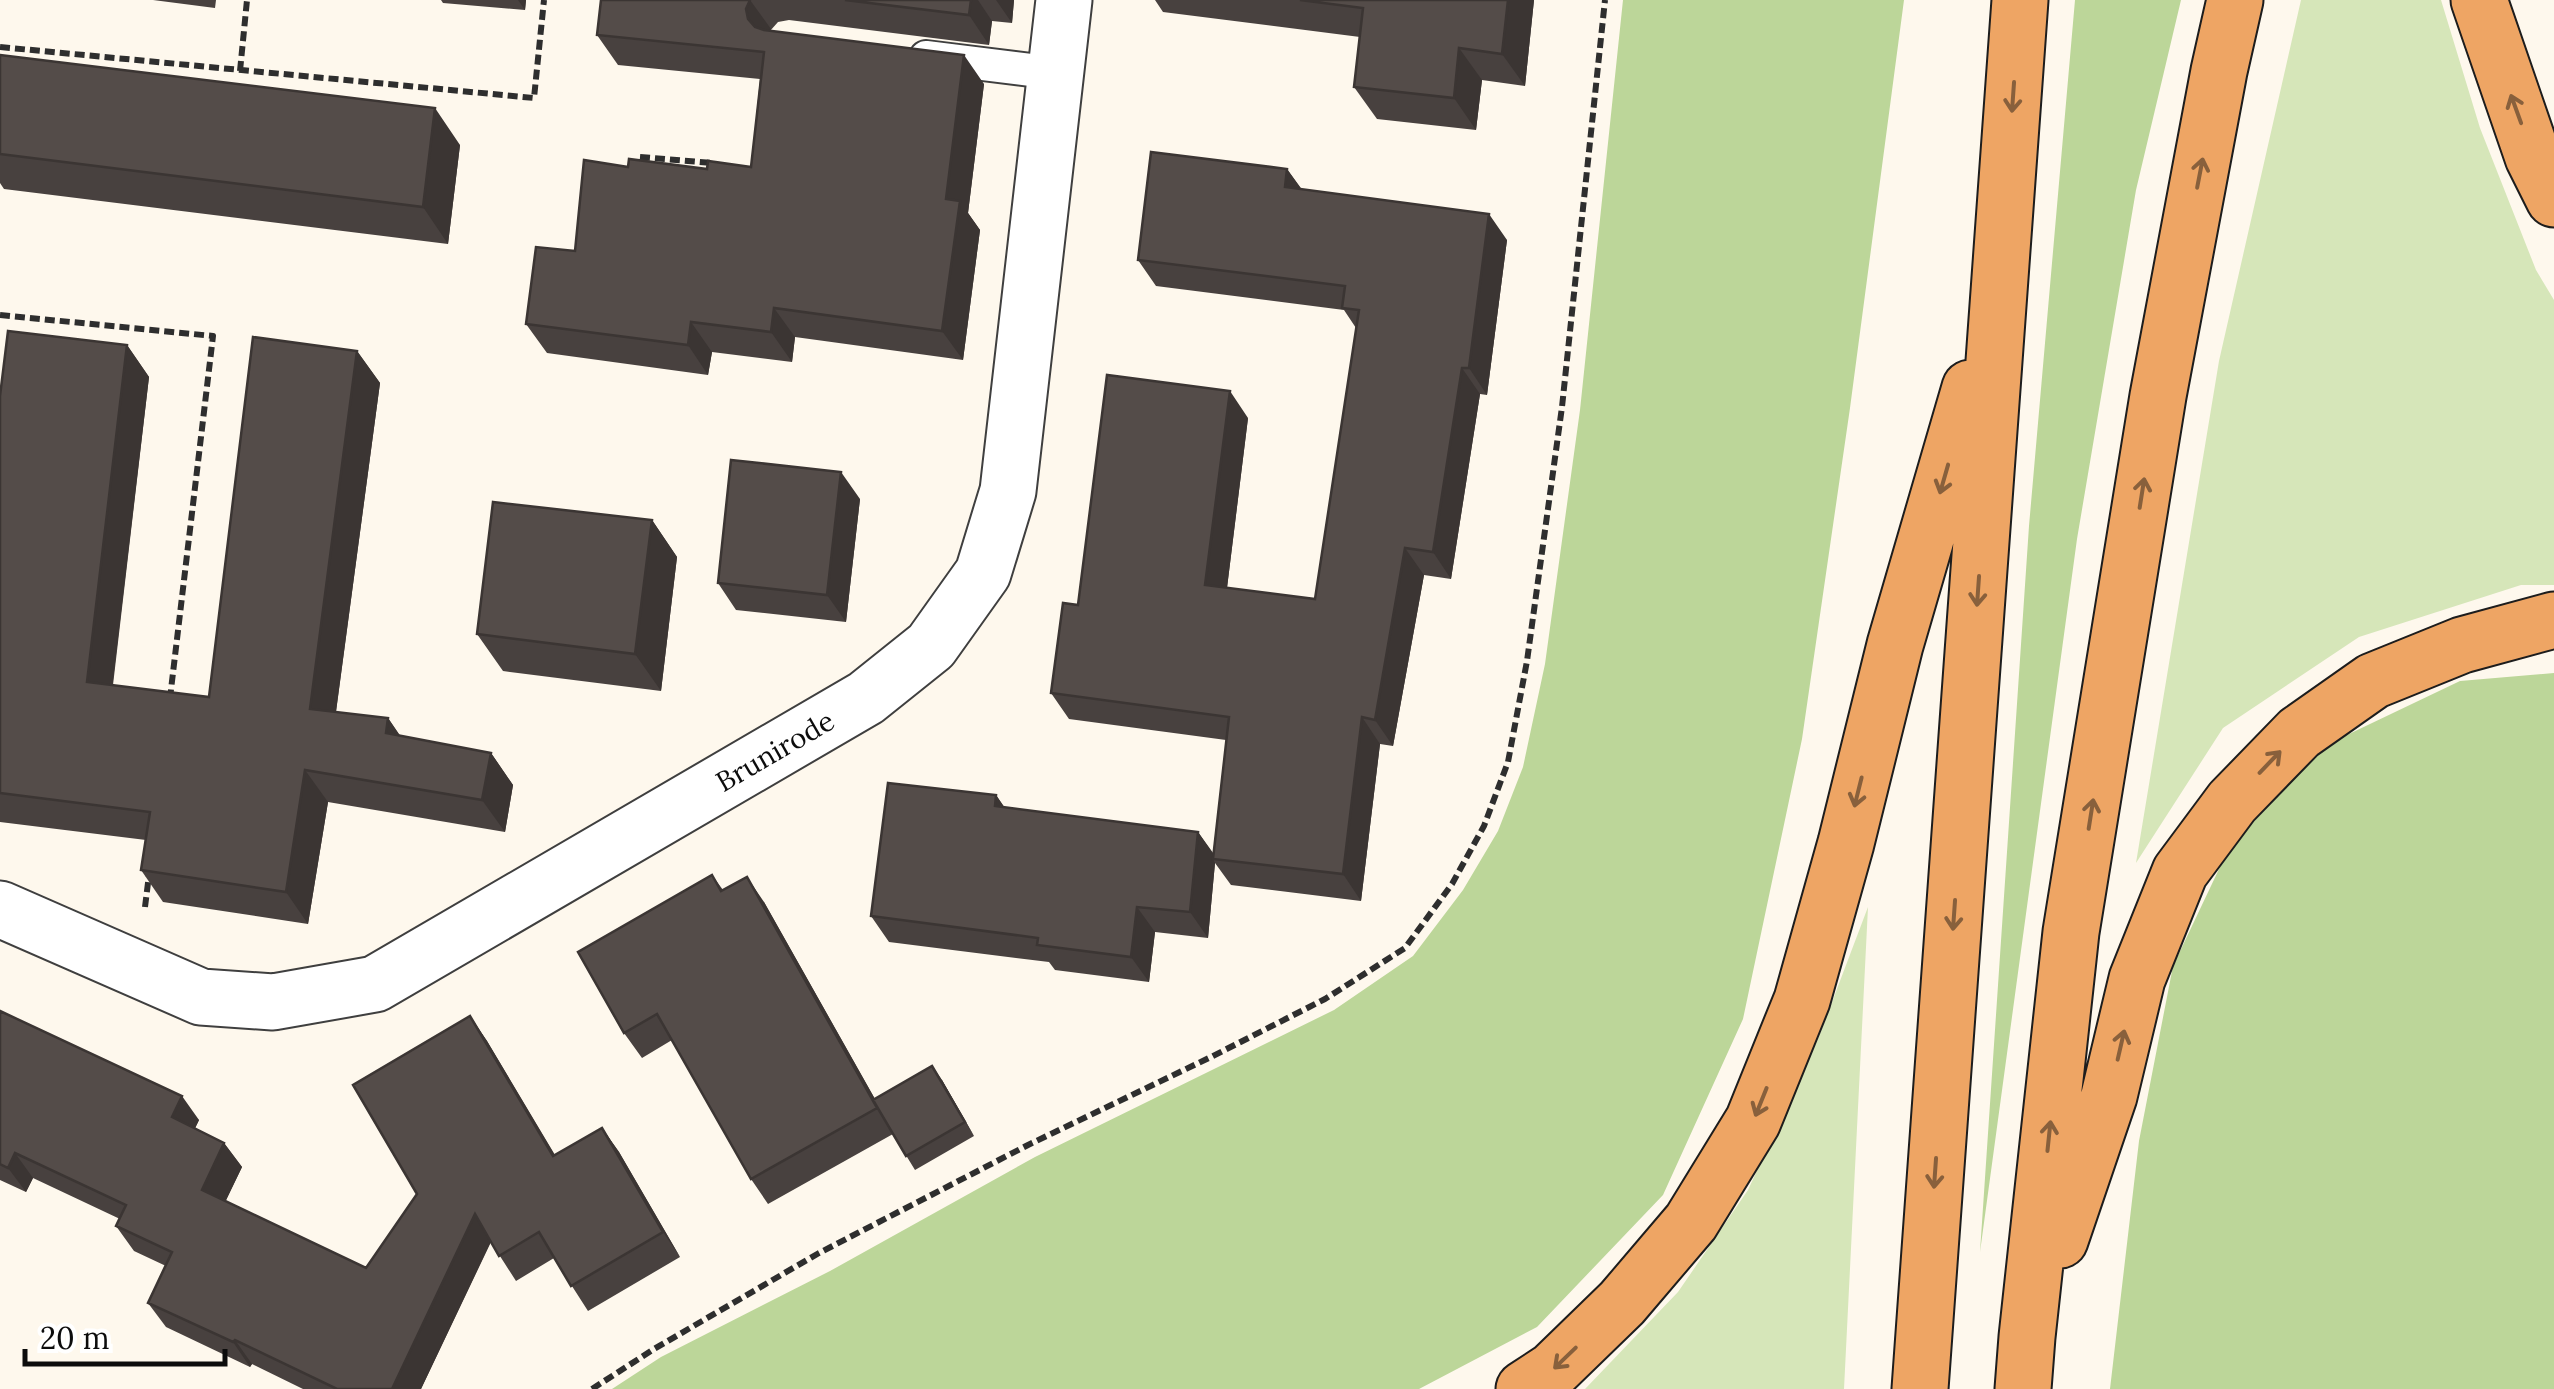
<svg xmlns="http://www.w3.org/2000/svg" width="2554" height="1389" viewBox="0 0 2554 1389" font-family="Lora,serif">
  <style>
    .green { fill: #d6e6b9 }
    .forest { fill: #bcd699 }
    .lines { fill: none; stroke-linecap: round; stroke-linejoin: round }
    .service-casing { stroke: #3f3f3f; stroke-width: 36 }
    .minor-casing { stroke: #3f3f3f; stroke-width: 59 }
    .trunk-casing { stroke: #1d1d1d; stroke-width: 59 }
    .path { stroke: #2e2e2e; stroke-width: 6; stroke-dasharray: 10 5; stroke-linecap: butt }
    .service { stroke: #fff; stroke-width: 32 }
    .minor { stroke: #fff; stroke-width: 55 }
    .trunk { stroke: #eea564; stroke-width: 55 }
    .wall { fill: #48413f }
    .shaded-wall { fill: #3b3533 }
    .building { fill: #544c49; stroke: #3b3533; stroke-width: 2.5 }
    .oneway { stroke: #88603c }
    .labels { text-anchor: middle; stroke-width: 10; stroke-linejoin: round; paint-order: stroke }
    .street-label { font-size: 28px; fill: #0c0c0c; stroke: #fff }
  </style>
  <rect width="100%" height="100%" fill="#fef8ed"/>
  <!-- green -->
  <path class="green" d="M 2301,0 L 2441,0 L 2480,128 L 2536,270 L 2554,300 L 2554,585 L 2521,585 L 2359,637 L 2223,728 L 2136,863 L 2219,361 Z
    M 1868,907 L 1844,1389 L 1585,1389 L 1678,1292 L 1748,1190 L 1818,1039 Z"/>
  <!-- forest -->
  <path class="forest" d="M 1623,0 L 1904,0 L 1850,408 L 1802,739 L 1743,1019 L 1663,1195 L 1537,1327 L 1419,1389 L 612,1389 L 661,1357 L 830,1271 L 1035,1157 L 1334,1010 L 1413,956 L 1463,890 L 1498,831 L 1523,767 L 1545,664 L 1580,410 Z
    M 2075,0 L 2181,0 L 2136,190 L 2077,539 L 1980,1252 L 2029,526 Z
    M 2554,673 L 2554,1389 L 2110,1389 L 2139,1141 L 2173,966 L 2229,848 L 2326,745 L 2460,681 Z"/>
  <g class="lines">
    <!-- service casing -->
    <g class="service-casing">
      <path id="service" d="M 926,57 L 1055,73"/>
    </g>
    <!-- minor casing -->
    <g class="minor-casing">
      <g id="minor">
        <path id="s1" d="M 0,909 L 201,997 L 273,1002 L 375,984 L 866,698 L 931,646 L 983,573 L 1008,491 L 1064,0"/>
      </g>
    </g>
    <!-- trunk casing -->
    <g class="trunk-casing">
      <path id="trunk" d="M 2479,0 L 2533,157 L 2554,199
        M 2060,1240 L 2109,1096 L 2137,979 L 2180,872 L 2232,802 L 2299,733 L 2373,681 L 2462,645 L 2554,620
        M 1524,1389 L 1553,1370 L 1622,1303 L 1691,1222 L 1753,1121 L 1802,1000 L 1846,843 L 1895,645 L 1970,388
        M 1920,1389 L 2020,0
        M 2023,1389 L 2027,1337 L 2071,932 L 2158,396 L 2219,71 L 2235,0"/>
    </g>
    <!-- path -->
    <path class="path" d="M 0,47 L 534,98 L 544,0
      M 240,71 L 247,0
      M 640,157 L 712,163
      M 0,315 L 213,336 L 170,698
      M 145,907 L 149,875
      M 592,1389 L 654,1349 L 819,1253 L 1028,1145 L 1211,1057 L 1325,999 L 1405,948 L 1452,884 L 1484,826 L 1508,762 L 1527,661 L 1562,407 L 1605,0"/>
    <!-- service -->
    <use href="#service" class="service"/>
    <!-- minor -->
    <use href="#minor" class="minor"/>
    <!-- trunk -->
    <use href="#trunk" class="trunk"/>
  </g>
  <!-- wall -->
  <path class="wall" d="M 153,0 L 216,0 L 215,8 Z
    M 441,0 L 526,0 L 525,10 L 443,3 Z
    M 601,0 L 1014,0 L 1012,23 L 992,21 L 989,45 L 789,20 L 778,22 L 770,31 L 984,84 L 968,213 L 980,230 L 963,360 L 795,337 L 792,362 L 712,352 L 708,375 L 547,353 L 526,324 L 575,251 L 628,167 L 707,169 L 751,167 L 760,79 L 618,65 L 597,35 Z
    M 1155,0 L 1534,0 L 1525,86 L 1482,80 L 1476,130 L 1377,119 L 1354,87 L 1360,37 L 1163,12 Z
    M 0,55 L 460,145 L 448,244 L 4,189 L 0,183 Z
    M 1287,169 L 1301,189 L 1507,240 L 1487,395 L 1480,394 L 1451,579 L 1424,575 L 1393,746 L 1380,744 L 1361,901 L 1231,885 L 1215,863 L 1208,938 L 1155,932 L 1149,982 L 1055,970 L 1049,962 L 889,942 L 871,916 L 996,795 L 1004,807 L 1198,832 L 1213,854 L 1226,740 L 1069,719 L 1051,693 L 1078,605 L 1248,418 L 1227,588 L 1315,599 L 1356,328 L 1344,310 L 1156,286 L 1138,260 Z
    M 127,345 L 149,377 L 113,685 L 209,697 L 357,351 L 380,383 L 336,712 L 388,718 L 400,736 L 491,753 L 513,785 L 505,832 L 328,802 L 308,924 L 163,902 L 141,870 L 146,840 L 0,822 L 0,396 Z
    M 860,499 L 846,622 L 736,610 L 718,583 Z
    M 652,520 L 677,557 L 661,691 L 503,671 L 477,634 Z
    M 712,875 L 723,890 L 764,902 L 875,1099 L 942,1080 L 974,1136 L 915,1170 L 893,1134 L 768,1204 L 751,1179 L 672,1040 L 642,1058 L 624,1033 Z
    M 0,1011 L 199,1120 L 195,1128 L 224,1143 L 242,1167 L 225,1202 L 366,1268 L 417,1194 L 470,1016 L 487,1041 L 555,1155 L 602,1128 L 619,1152 L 680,1257 L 588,1311 L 554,1258 L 516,1281 L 491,1242 L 421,1389 L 303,1389 L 252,1364 L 250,1367 L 166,1327 L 148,1303 L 166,1266 L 134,1251 L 116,1226 L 120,1219 L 33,1178 L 26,1192 L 0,1180 Z"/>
  <!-- shaded-wall -->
  <path class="shaded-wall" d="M 518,0 L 526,0 L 525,10 Z
    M 750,0 L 771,29 L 767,39 L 748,19 L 746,9 Z
    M 971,0 L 978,0 L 992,21 L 989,45 L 969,15 Z
    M 996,0 L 1014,0 L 1012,23 Z
    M 1508,0 L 1534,0 L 1525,86 L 1502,54 Z
    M 1459,48 L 1482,80 L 1476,130 L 1454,98 Z
    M 964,55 L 984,84 L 968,213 L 980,230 L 963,360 L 942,331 L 946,199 Z
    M 435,108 L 460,145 L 448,244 L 423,207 Z
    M 1287,169 L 1306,195 L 1285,187 Z
    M 1489,214 L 1507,240 L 1487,395 L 1469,368 Z
    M 774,308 L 795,337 L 792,362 L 771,332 Z
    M 691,322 L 712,352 L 708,375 L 688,345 Z
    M 127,345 L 149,377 L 109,714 L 87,682 Z
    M 357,351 L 380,383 L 332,741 L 310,709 Z
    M 1462,368 L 1480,394 L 1451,579 L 1433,552 Z
    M 1230,391 L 1248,418 L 1224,612 L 1205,585 Z
    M 841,472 L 860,499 L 846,622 L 827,595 Z
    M 652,520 L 677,557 L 661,691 L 635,654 Z
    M 1405,548 L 1424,575 L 1393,746 L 1375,720 Z
    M 1362,717 L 1380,744 L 1361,901 L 1343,874 Z
    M 388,718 L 410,750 L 386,733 Z
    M 491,753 L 513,785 L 505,832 L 482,800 Z
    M 305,770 L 328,802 L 308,924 L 286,892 Z
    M 996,795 L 1014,821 L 995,806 Z
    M 1198,832 L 1216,857 L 1213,859 L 1215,863 L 1208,938 L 1190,912 Z
    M 747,877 L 764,902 L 894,1133 L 877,1108 Z
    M 1137,907 L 1155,932 L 1149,982 L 1131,957 Z
    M 470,1016 L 487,1041 L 570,1181 L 553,1156 Z
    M 932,1066 L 942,1080 L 974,1136 L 965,1122 Z
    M 182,1096 L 199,1120 L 189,1141 L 172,1117 Z
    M 602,1128 L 619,1152 L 680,1257 L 663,1232 Z
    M 224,1143 L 242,1167 L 219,1215 L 202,1190 Z
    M 15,1153 L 33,1178 L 26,1192 L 8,1168 Z
    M 475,1214 L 492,1239 L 421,1389 L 392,1389 Z
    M 235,1340 L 252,1364 L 250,1367 L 233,1342 Z"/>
  <!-- building -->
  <path class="building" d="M 601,0 L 750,0 L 746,9 L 748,19 L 755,27 L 764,30 L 964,55 L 946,199 L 960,201 L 942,331 L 774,308 L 771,332 L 691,322 L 688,345 L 526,324 L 536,247 L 575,251 L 584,160 L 628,167 L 629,159 L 707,169 L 708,161 L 751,167 L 764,52 L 597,35 Z
    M 845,0 L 971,0 L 969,15 Z
    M 1300,0 L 1508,0 L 1502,54 L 1459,48 L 1454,98 L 1354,87 L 1363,8 Z
    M 0,55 L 435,108 L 423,207 L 0,154 Z
    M 1151,152 L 1287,169 L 1285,187 L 1489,214 L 1469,368 L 1462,368 L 1433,552 L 1405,548 L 1375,720 L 1362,717 L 1343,874 L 1213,859 L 1229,717 L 1051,693 L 1063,603 L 1078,605 L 1107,375 L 1230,391 L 1205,585 L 1315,599 L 1359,310 L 1342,308 L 1345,286 L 1138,260 Z
    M 8,331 L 127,345 L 87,682 L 209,697 L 253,337 L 357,351 L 310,709 L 388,718 L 386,733 L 491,753 L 482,800 L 305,770 L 286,892 L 141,870 L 150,812 L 0,793 L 0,396 Z
    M 731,460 L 841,472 L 827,595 L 718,583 Z
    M 493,502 L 652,520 L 635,654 L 477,634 Z
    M 888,783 L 996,795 L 995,806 L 1198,832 L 1190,912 L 1137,907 L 1131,957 L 1037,945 L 1038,938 L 871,916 Z
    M 712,875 L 721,891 L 747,877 L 877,1108 L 751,1179 L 657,1014 L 624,1033 L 578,952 Z
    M 0,1011 L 182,1096 L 172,1117 L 224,1143 L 202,1190 L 366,1268 L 417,1194 L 353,1085 L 470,1016 L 553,1156 L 602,1128 L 663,1232 L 571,1286 L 539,1232 L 499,1256 L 475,1214 L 392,1389 L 337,1389 L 235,1340 L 233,1342 L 148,1303 L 172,1252 L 116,1226 L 126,1205 L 15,1153 L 8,1168 L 0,1164 Z
    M 932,1066 L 965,1122 L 906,1156 L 873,1100 Z"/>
  <!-- one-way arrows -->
  <defs><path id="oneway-shaft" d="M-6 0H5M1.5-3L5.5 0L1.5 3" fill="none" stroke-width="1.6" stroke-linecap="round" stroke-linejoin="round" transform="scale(2.5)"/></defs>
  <g class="oneway">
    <use href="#oneway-shaft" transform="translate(2013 97) rotate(94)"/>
    <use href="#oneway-shaft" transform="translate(2516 109) rotate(-110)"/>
    <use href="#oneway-shaft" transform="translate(2200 173) rotate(-79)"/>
    <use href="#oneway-shaft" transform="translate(1944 479) rotate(106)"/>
    <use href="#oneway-shaft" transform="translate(2142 493) rotate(-81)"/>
    <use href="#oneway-shaft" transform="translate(1978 591) rotate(94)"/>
    <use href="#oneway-shaft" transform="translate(2270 762) rotate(-46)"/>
    <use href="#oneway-shaft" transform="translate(1858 792) rotate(104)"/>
    <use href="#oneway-shaft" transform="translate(2091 814) rotate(-81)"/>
    <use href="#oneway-shaft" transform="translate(1954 915) rotate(94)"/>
    <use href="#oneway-shaft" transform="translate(2121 1045) rotate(-77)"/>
    <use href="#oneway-shaft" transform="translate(1761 1102) rotate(112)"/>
    <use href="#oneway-shaft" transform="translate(2049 1136) rotate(-84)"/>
    <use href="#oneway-shaft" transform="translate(1935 1173) rotate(94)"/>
    <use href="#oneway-shaft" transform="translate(1565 1358) rotate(136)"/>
  </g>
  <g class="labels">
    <!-- street labels -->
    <g class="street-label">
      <text dy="10" stroke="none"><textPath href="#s1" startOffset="858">Brunirode</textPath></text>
    </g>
  </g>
  <!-- scale -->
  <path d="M25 1349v15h200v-15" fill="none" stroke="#0c0c0c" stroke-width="5"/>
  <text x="40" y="1349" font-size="30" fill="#0c0c0c" stroke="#ffffff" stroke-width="8" paint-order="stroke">20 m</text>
</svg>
